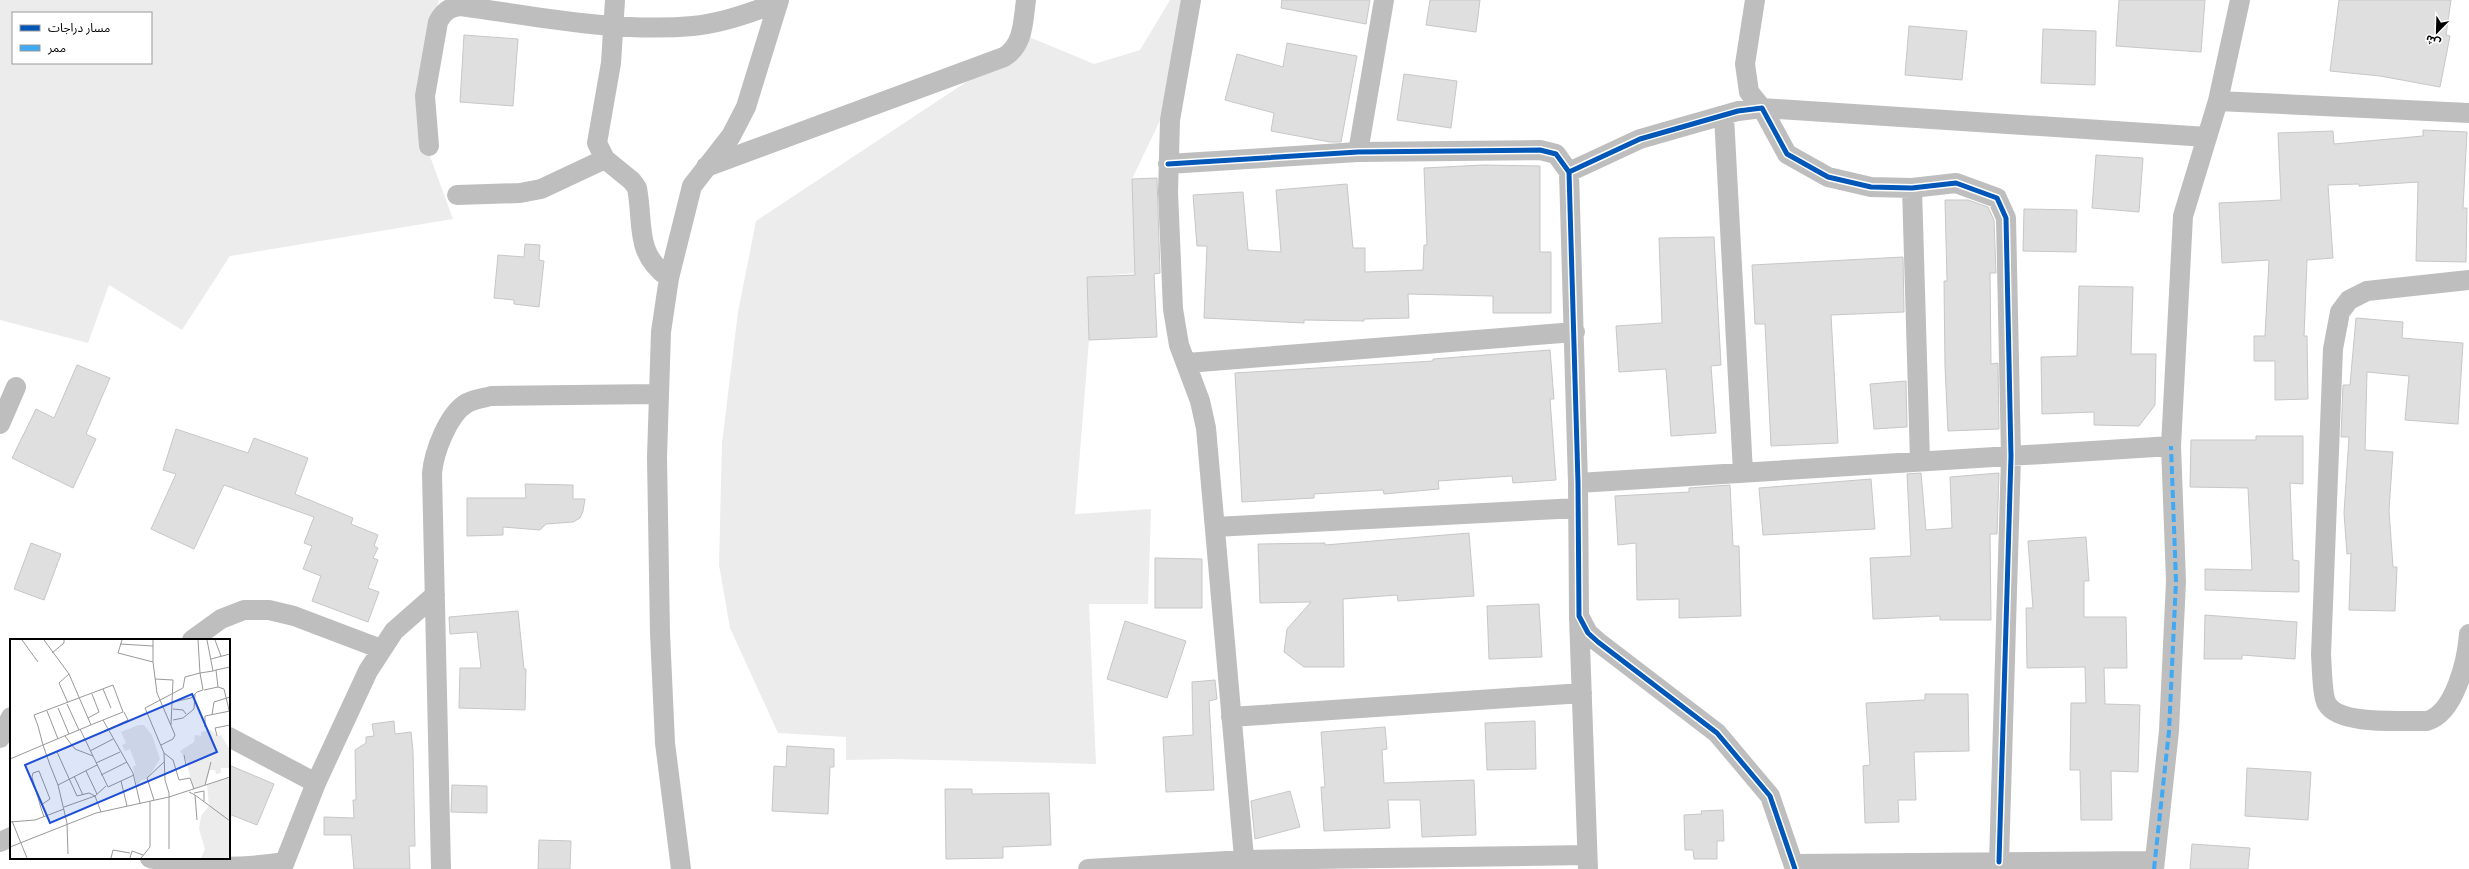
<svg xmlns="http://www.w3.org/2000/svg" width="2469" height="869" viewBox="0 0 2469 869" font-family="'Roboto Condensed','Noto Sans Arabic',sans-serif">
  <style>
    .green { fill: #ececec; fill-rule: evenodd }
    .building { fill: #dfdfdf; stroke: #c7c7c7 }
    .lines { fill: none; stroke-linecap: round; stroke-linejoin: round }
    .minor { stroke: #bebebe; stroke-width: 20 }
    .quiet { stroke: #3fa9f5; stroke-width: 4; stroke-dasharray: 8 4; stroke-linecap: butt }
    .cycleway-casing { stroke: #fff; stroke-width: 8 }
    .cycleway { stroke: #0057b8; stroke-width: 5 }
    .inset-road { fill: none; stroke: #999; stroke-width: 1 }
    .view { fill: #1d4ed8; fill-opacity: 0.15; stroke: #1d4ed8; stroke-width: 2 }
    .inset-edge { fill: none; stroke: #000; stroke-width: 2 }
  </style>
  <rect width="100%" height="100%" fill="#fff"/>
  <!-- green -->
  <path class="green" d="M 0,0 L 439,0 L 421,79 L 420,129 L 453,219 L 230,256 L 182,330 L 109,285 L 88,343 L 0,320 ZM 13,13 L 151,13 L 151,63 L 13,63 Z
    M 1170,0 L 1191,0 L 1176,87 L 1132,179 L 1135,273 L 1087,277 L 1089,340 L 1075,514 L 1151,509 L 1148,604 L 1089,604 L 1096,764 L 892,759 L 846,760 L 846,737 L 778,733 L 730,628 L 719,565 L 722,443 L 738,312 L 756,221 L 1004,57 L 1022,34 L 1094,64 L 1140,50 Z"/>
  <!-- building -->
  <path class="building" d="M 1282,0 L 1370,0 L 1366,24 L 1281,8 Z
    M 1430,0 L 1480,0 L 1476,32 L 1426,25 Z
    M 2119,0 L 2205,0 L 2201,52 L 2116,46 Z
    M 2339,0 L 2451,0 L 2446,35 L 2450,36 L 2440,87 L 2380,76 L 2330,71 Z
    M 1909,26 L 1967,31 L 1962,80 L 1905,75 Z
    M 2043,29 L 2096,31 L 2095,85 L 2041,83 Z
    M 464,35 L 518,39 L 513,106 L 460,102 Z
    M 1287,43 L 1357,56 L 1341,142 L 1330,142 L 1271,131 L 1274,113 L 1225,100 L 1237,54 L 1283,67 Z
    M 1404,74 L 1457,81 L 1451,128 L 1397,120 Z
    M 2423,130 L 2467,132 L 2463,208 L 2467,208 L 2466,262 L 2416,261 L 2418,182 L 2359,186 L 2359,184 L 2328,185 L 2333,258 L 2307,260 L 2304,336 L 2307,336 L 2308,399 L 2275,400 L 2275,361 L 2254,361 L 2254,336 L 2265,336 L 2269,260 L 2222,263 L 2219,203 L 2281,200 L 2278,133 L 2333,131 L 2334,144 L 2423,136 Z
    M 2096,155 L 2143,158 L 2139,212 L 2092,208 Z
    M 1483,165 L 1540,166 L 1540,252 L 1551,252 L 1551,313 L 1493,313 L 1493,296 L 1408,294 L 1409,318 L 1364,319 L 1364,321 L 1304,320 L 1304,323 L 1204,318 L 1207,246 L 1197,246 L 1193,195 L 1243,192 L 1248,250 L 1281,252 L 1276,190 L 1347,184 L 1353,248 L 1365,248 L 1365,272 L 1423,270 L 1424,245 L 1427,245 L 1424,168 Z
    M 1157,178 L 1160,273 L 1154,274 L 1157,337 L 1089,340 L 1087,277 L 1135,275 L 1132,179 Z
    M 1945,200 L 1968,200 L 1988,207 L 1994,220 L 1996,273 L 1990,273 L 1991,364 L 1998,363 L 1999,429 L 1948,431 L 1945,366 L 1944,281 L 1947,281 Z
    M 2024,209 L 2077,210 L 2076,252 L 2023,251 Z
    M 1714,237 L 1721,365 L 1711,366 L 1716,433 L 1671,436 L 1666,369 L 1619,372 L 1616,326 L 1662,323 L 1659,238 Z
    M 525,244 L 540,245 L 539,260 L 544,261 L 539,307 L 514,304 L 514,300 L 494,298 L 498,255 L 524,257 Z
    M 1903,257 L 1904,312 L 1831,315 L 1838,443 L 1771,446 L 1765,324 L 1755,324 L 1752,265 Z
    M 2079,286 L 2133,287 L 2131,354 L 2156,354 L 2155,405 L 2139,426 L 2094,425 L 2094,412 L 2042,414 L 2041,357 L 2077,356 Z
    M 2356,318 L 2403,322 L 2402,338 L 2463,343 L 2458,424 L 2405,420 L 2409,376 L 2367,372 L 2365,450 L 2393,452 L 2389,510 L 2393,567 L 2397,567 L 2395,611 L 2349,610 L 2351,553 L 2347,554 L 2344,513 L 2349,437 L 2341,437 L 2343,385 L 2350,385 Z
    M 1550,350 L 1554,399 L 1550,399 L 1556,480 L 1513,483 L 1512,476 L 1438,481 L 1439,489 L 1384,494 L 1383,490 L 1314,494 L 1314,498 L 1242,502 L 1235,373 L 1433,361 L 1433,359 Z
    M 77,365 L 110,378 L 86,434 L 96,439 L 73,488 L 12,458 L 36,409 L 54,418 Z
    M 1906,381 L 1907,427 L 1874,429 L 1870,384 Z
    M 176,429 L 248,453 L 254,438 L 308,458 L 295,494 L 353,518 L 351,524 L 378,535 L 374,546 L 378,548 L 373,558 L 378,560 L 368,588 L 379,592 L 368,622 L 312,601 L 321,576 L 303,569 L 312,546 L 304,543 L 314,517 L 224,485 L 194,549 L 151,529 L 176,474 L 163,470 Z
    M 2256,436 L 2303,436 L 2303,484 L 2290,483 L 2293,560 L 2299,561 L 2299,592 L 2205,590 L 2205,569 L 2252,570 L 2248,488 L 2190,487 L 2191,440 L 2256,440 Z
    M 1921,473 L 1926,530 L 1952,528 L 1950,477 L 1999,473 L 1997,534 L 1990,534 L 1991,620 L 1940,620 L 1940,616 L 1873,619 L 1870,558 L 1911,556 L 1907,474 Z
    M 1871,479 L 1875,529 L 1763,535 L 1759,488 Z
    M 525,484 L 573,485 L 573,499 L 585,499 L 583,511 L 580,518 L 573,522 L 546,524 L 540,530 L 503,527 L 503,535 L 467,536 L 467,498 L 526,498 Z
    M 1730,485 L 1733,546 L 1739,546 L 1741,616 L 1679,618 L 1679,599 L 1637,600 L 1636,543 L 1618,545 L 1615,496 L 1689,492 L 1689,488 Z
    M 1469,533 L 1474,596 L 1398,601 L 1397,595 L 1343,599 L 1344,667 L 1304,667 L 1284,652 L 1287,629 L 1311,602 L 1260,603 L 1258,544 L 1325,543 L 1325,545 Z
    M 2086,537 L 2089,581 L 2084,581 L 2084,617 L 2126,617 L 2127,668 L 2104,668 L 2105,704 L 2140,705 L 2138,772 L 2111,771 L 2112,820 L 2081,820 L 2080,770 L 2070,770 L 2071,703 L 2086,703 L 2085,667 L 2027,668 L 2026,608 L 2033,608 L 2028,541 Z
    M 31,543 L 61,554 L 44,600 L 14,589 Z
    M 1155,558 L 1202,559 L 1202,608 L 1155,608 Z
    M 1539,604 L 1542,657 L 1489,659 L 1487,606 Z
    M 518,611 L 524,669 L 526,669 L 525,710 L 459,708 L 460,668 L 481,668 L 477,632 L 450,634 L 449,617 Z
    M 2205,615 L 2297,622 L 2295,659 L 2242,655 L 2242,659 L 2204,659 Z
    M 1125,621 L 1186,641 L 1167,698 L 1107,679 Z
    M 1215,680 L 1217,699 L 1209,701 L 1214,790 L 1166,792 L 1163,737 L 1193,735 L 1192,682 Z
    M 1925,694 L 1968,694 L 1969,751 L 1914,752 L 1916,800 L 1898,800 L 1899,822 L 1865,823 L 1863,766 L 1870,765 L 1866,703 L 1925,700 Z
    M 394,721 L 395,734 L 411,732 L 413,751 L 415,846 L 409,846 L 410,869 L 354,869 L 351,835 L 324,835 L 324,817 L 354,818 L 353,800 L 356,800 L 355,750 L 366,743 L 366,737 L 374,736 L 372,724 Z
    M 1535,721 L 1536,769 L 1487,770 L 1485,723 Z
    M 1385,727 L 1387,749 L 1382,750 L 1384,783 L 1474,780 L 1476,835 L 1422,837 L 1420,800 L 1388,800 L 1390,828 L 1324,831 L 1321,787 L 1325,787 L 1321,732 Z
    M 787,746 L 834,749 L 834,767 L 830,767 L 828,814 L 772,811 L 774,766 L 786,767 Z
    M 229,765 L 274,784 L 257,825 L 229,814 Z
    M 2247,768 L 2311,772 L 2308,820 L 2245,816 Z
    M 452,785 L 487,786 L 487,813 L 451,812 Z
    M 945,789 L 972,789 L 972,794 L 1049,793 L 1051,845 L 1003,847 L 1003,858 L 946,859 Z
    M 1290,791 L 1300,827 L 1255,839 L 1251,801 Z
    M 1723,810 L 1724,841 L 1717,841 L 1717,859 L 1694,859 L 1693,850 L 1685,850 L 1684,815 L 1702,814 L 1701,811 Z
    M 539,840 L 571,841 L 570,869 L 538,869 Z
    M 2192,844 L 2250,848 L 2248,869 L 2190,869 Z"/>
  <g class="lines">
    <!-- minor -->
    <path class="minor" d="M 615,0 L 611,63 L 597,143 L 605,159 L 632,181 L 637,188 C 644,225 634,253 669,278
      M 1191,0 L 1170,120 L 1168,192 L 1173,309 L 1179,345 L 1200,401 L 1206,428 L 1245,869
      M 1755,0 L 1745,64 L 1749,92 L 1762,108 L 2207,137
      M 2218,101 L 2469,113
      M 1724,116 L 1743,472
      M 429,146 L 425,96 L 438,22 C 443,12 449,7 460,6 C 536,16 616,33 693,26 C 723,23 751,13 778,2
      M 1358,152 L 1384,0
      M 1168,164 L 1358,152 L 1540,150 L 1556,154 L 1569,172 L 1578,483 L 1579,616 L 1588,633 L 1598,642 L 1717,733 L 1770,796 L 1795,869
      M 706,167 L 1004,57 C 1024,45 1023,21 1026,0
      M 1569,172 L 1640,139 L 1738,111 L 1762,108 L 1787,154 L 1828,177 L 1871,187 L 1912,188 L 1956,183 L 1997,198 L 2006,218 L 2011,456 L 1999,862
      M 1912,188 L 1920,461
      M 457,195 L 520,193 L 541,189 L 605,159
      M 2469,280 L 2367,291 L 2349,300 L 2340,312 L 2333,349 L 2321,655 C 2322,666 2322,696 2327,704 C 2340,726 2403,720 2427,721 C 2455,713 2467,660 2469,634
      M 1187,363 L 1575,332
      M 0,424 L 16,387
      M 1578,483 L 2171,446 L 2183,216 L 2218,101 L 2240,0
      M 1215,527 L 1578,508
      M 1579,617 L 1588,869
      M 192,640 L 221,619 L 244,610 L 269,610 L 294,616 L 381,649
      M 1231,717 L 1582,693
      M 229,737 L 316,783
      M 0,738 L 11,717
      M 0,842 L 11,837
      M 150,858 C 195,869 240,869 285,862
      M 1794,864 L 2155,861
      M 282,869 L 316,783 L 368,671 L 394,631 L 435,595
      M 441,869 L 432,473 C 434,452 448,414 467,403 C 474,399 484,398 491,396 L 658,394
      M 681,869 L 665,743 L 660,633 L 657,457 L 661,332 L 669,278 L 692,186 L 731,136 L 746,107 L 779,0
      M 1088,869 L 1244,860 L 1587,855
      M 2154,869 L 2169,731 L 2176,581 L 2171,446"/>
    <!-- quiet -->
    <path class="quiet" d="M 2154,869 L 2169,731 L 2176,581 L 2171,446"/>
    <!-- cycleway casing -->
    <g class="cycleway-casing">
      <path id="cycleway" d="M 1168,164 L 1358,152 L 1540,150 L 1556,154 L 1569,172 L 1578,483 L 1579,616 L 1588,633 L 1598,642 L 1717,733 L 1770,796 L 1795,869
        M 1569,172 L 1640,139 L 1738,111 L 1762,108 L 1787,154 L 1828,177 L 1871,187 L 1912,188 L 1956,183 L 1997,198 L 2006,218 L 2011,456 L 1999,862"/>
    </g>
    <!-- cycleway -->
    <use href="#cycleway" class="cycleway"/>
  </g>
  <!-- overview -->
  <g transform="translate(10 639)">
    <rect width="220" height="220" fill="#fff"/>
    <path d="M 128,86 L 134,86 L 142,96 L 150,120 L 137,140 L 131,141 L 127,148 L 123,128 L 126,126 L 120,110 L 115,112 L 112,106 L 116,104 L 111,93 ZM 201,91 L 207,97 L 211,96 L 220,111 L 220,129 L 211,129 L 211,134 L 206,135 L 205,131 L 200,131 L 195,146 L 183,150 L 176,120 L 170,112 L 184,103 L 185,96 L 191,97 L 191,93 ZM 220,138 L 220,219 L 191,219 L 195,210 L 189,190 L 191,177 L 199,167 L 197,146 Z" fill="#ececec"/>
    <path class="inset-road" d="M 12,1 L 28,23M 34,1 L 59,35 L 81,86M 112,1 L 108,14 L 143,23M 143,1 L 143,23 L 147,54 L 165,96 L 163,100 L 151,106M 188,1 L 190,34 L 203,32M 197,1 L 203,32 L 206,31 L 208,48 L 214,50 L 220,75M 205,1 L 211,17M 110,5 L 143,7M 42,14 L 54,4 L 54,1M 201,20 L 220,15M 206,31 L 220,28M 145,40 L 163,41 L 161,86M 93,50 L 101,69M 194,51 L 208,48M 58,64 L 49,44 L 59,35M 57,65 L 69,91M 48,69 L 59,95M 163,70 L 173,71 L 176,75M 37,72 L 48,100M 202,76 L 204,63 L 220,58M 78,79 L 89,73 L 82,55M 93,81 L 123,134 L 130,164M 163,81 L 173,79 L 184,70 L 185,55M 195,88 L 195,77 L 220,72M 70,90 L 83,117M 55,97 L 65,110 L 83,117 L 98,148 L 124,136M 207,97 L 205,89 L 220,86M 75,101 L 118,81 L 114,73M 80,112 L 103,100M 47,113 L 67,157 L 79,154 L 85,157 L 96,147M 154,114 L 163,121 L 169,141 L 180,139 L 184,150M 37,117 L 61,107M 0,120 L 33,106 L 59,95 L 88,83 L 113,73 L 103,46 L 24,76 L 28,87 L 33,106 L 40,126 L 48,146M 86,124 L 110,113M 76,132 L 87,155M 155,135 L 176,126 L 174,116M 91,136 L 117,123M 64,137 L 73,156M 111,142 L 117,167M 195,146 L 201,123M 179,153 L 185,156 L 187,181M 184,154 L 194,152 L 194,162M 185,156 L 220,182M 144,161 L 137,139 L 154,123M 31,166 L 40,160 L 29,132 L 23,134 L 22,138 L 31,169 L 34,178M 54,168 L 85,157 L 91,173M 2,182 L 17,219M 0,183 L 25,181 L 54,170M 0,208 L 86,174 L 159,158 L 220,138M 159,210 L 159,154 L 155,141 L 154,114 L 135,69 L 173,49 L 175,38 L 190,34 L 193,51 L 187,53 L 181,59 L 163,63M 58,215 L 57,184 L 48,146 L 87,126M 101,219 L 103,211 L 120,214M 120,219 L 122,212 L 133,216M 131,219 L 140,208 L 140,162"/>
    <path class="view" d="M 182,55 L 207,113 L 40,184 L 15,126 Z"/>
    <rect width="220" height="220" class="inset-edge"/>
  </g>
  <!-- legend -->
  <rect x="12" y="12" width="140" height="52" fill="#ffffff" stroke="#999999"/>
  <rect x="20" y="25" width="20" height="6" fill="#0057b8" stroke="#999999"/>
  <text x="48" y="32" font-size="12" fill="#000000">مسار دراجات</text>
  <rect x="20" y="45" width="20" height="6" fill="#3fa9f5" stroke="#999999"/>
  <text x="48" y="52" font-size="12" fill="#000000">ممر</text>
  <!-- north arrow -->
  <g transform="translate(2437 32) rotate(203)" stroke="#ffffff" stroke-width="3" paint-order="stroke">
  <path d="M0-3L7 15L0 10L-7 15Z" fill="#000000"/>
  <text y="-6" font-size="11" font-weight="bold" text-anchor="middle" fill="#000000">ش</text>
  </g>
</svg>
